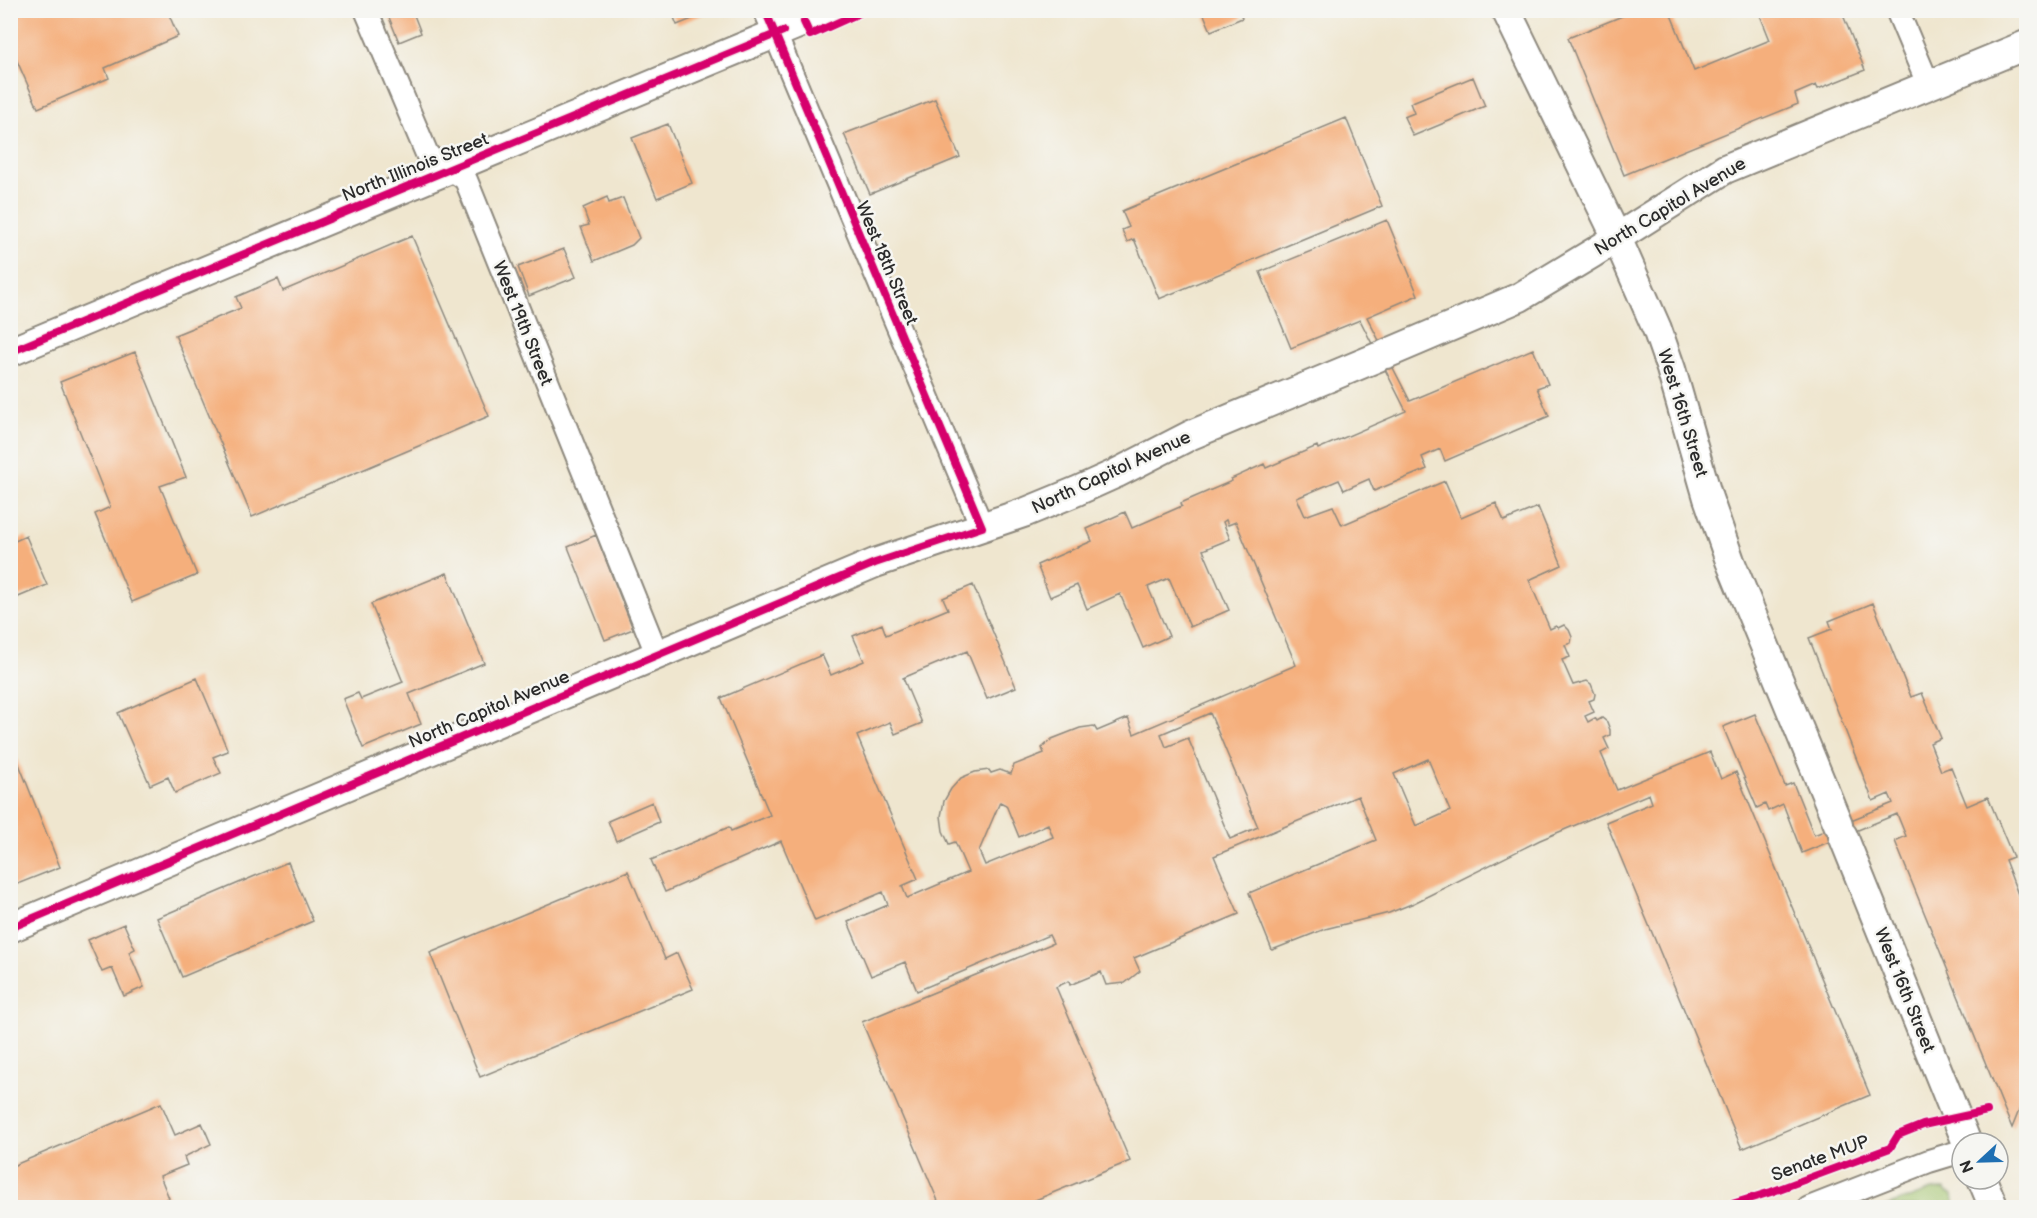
<svg xmlns="http://www.w3.org/2000/svg" width="2037" height="1218" viewBox="0 0 2037 1218" font-family="'Balsamiq Sans',sans-serif">
  <style>
    .green { fill: #a1c26b; stroke: #66764b; stroke-width: 1.5 }
    .building { fill: #f5af7b; fill-rule: evenodd }
    .lines { fill: none; stroke-linecap: round; stroke-linejoin: round }
    .minor-casing { stroke: #8d887d; stroke-width: 26 }
    .major-casing { stroke: #8d887d; stroke-width: 32 }
    .minor { stroke: #fff; stroke-width: 22 }
    .major { stroke: #fff; stroke-width: 28 }
    .cycleway-casing { stroke: #f6f6f2; stroke-width: 11 }
    .cycleway { stroke: #d6006c; stroke-width: 8 }
    .labels { text-anchor: middle; stroke-width: 5; stroke-linejoin: round; paint-order: stroke }
    .street-label { font-size: 18px; fill: #2b2b2b; stroke: #f6f6f2 }
  </style>
  <rect width="100%" height="100%" fill="#f6f6f2"/>
  <filter id="ink" filterUnits="userSpaceOnUse"><feTurbulence type="fractalNoise" baseFrequency=".0167" numOctaves="2"/><feDisplacementMap in="SourceGraphic" scale="12" xChannelSelector="R" yChannelSelector="G"/><feConvolveMatrix kernelMatrix="1 2 1 2 8 2 1 2 1" color-interpolation-filters="sRGB"/></filter>
  <filter id="wash" filterUnits="userSpaceOnUse"><feTurbulence type="fractalNoise" baseFrequency=".008" numOctaves="4" result="noise"/><feDisplacementMap in="SourceGraphic" scale="24" xChannelSelector="R" yChannelSelector="G"/><feGaussianBlur stdDeviation="1.35" result="paint"/><feColorMatrix in="noise" values="0 0 0 0 0 0 0 0 0 0 0 0 0 0 0 0 0 1.4 0 .05"/><feComposite in="paint" operator="in"/></filter>
  <g filter="url(#wash)">
    <rect width="100%" height="100%" fill="#efe6cf"/>
    <!-- green -->
    <path class="green" d="M 1940,1189 L 1945,1189 L 1946,1192 L 1953,1195 L 1955,1207 L 1884,1207 L 1931,1190 Z"/>
    <g id="blocks">
      <!-- building -->
      <path class="building" d="M 10,10 L 167,10 L 178,36 L 105,68 L 109,78 L 38,108 L 10,45 Z
        M 386,10 L 412,10 L 421,33 L 399,42 Z
        M 671,10 L 712,10 L 712,11 L 677,25 Z
        M 1202,10 L 1239,10 L 1242,18 L 1211,31 Z
        M 1637,10 L 1669,10 L 1694,71 L 1770,40 L 1758,10 L 1841,10 L 1865,70 L 1818,89 L 1816,85 L 1795,94 L 1798,104 L 1624,175 L 1568,38 Z
        M 1473,77 L 1485,106 L 1413,136 L 1404,117 L 1414,113 L 1410,103 Z
        M 935,99 L 960,157 L 870,194 L 844,134 Z
        M 1346,118 L 1382,206 L 1159,299 L 1134,239 L 1127,242 L 1122,230 L 1129,227 L 1122,211 Z
        M 668,124 L 692,183 L 657,198 L 632,138 Z
        M 607,197 L 609,203 L 623,198 L 639,238 L 632,245 L 594,261 L 581,227 L 589,225 L 583,208 Z
        M 1387,220 L 1418,295 L 1367,317 L 1410,401 L 1533,349 L 1548,384 L 1537,388 L 1549,416 L 1445,461 L 1440,449 L 1422,457 L 1427,469 L 1374,491 L 1369,479 L 1344,490 L 1339,480 L 1297,498 L 1305,516 L 1333,506 L 1342,525 L 1445,481 L 1461,518 L 1496,503 L 1504,521 L 1538,507 L 1562,565 L 1529,580 L 1550,629 L 1556,626 L 1558,628 L 1564,625 L 1569,630 L 1572,637 L 1571,643 L 1565,645 L 1570,657 L 1562,660 L 1573,685 L 1587,681 L 1591,684 L 1595,694 L 1594,699 L 1589,701 L 1594,712 L 1585,716 L 1588,722 L 1595,718 L 1597,721 L 1602,718 L 1607,722 L 1610,730 L 1610,735 L 1604,738 L 1609,749 L 1601,753 L 1617,790 L 1710,752 L 1721,779 L 1736,772 L 1870,1095 L 1742,1149 L 1606,822 L 1652,803 L 1649,794 L 1540,840 L 1414,903 L 1389,913 L 1325,929 L 1272,950 L 1249,893 L 1376,840 L 1358,796 L 1214,856 L 1239,914 L 1134,958 L 1140,971 L 1125,983 L 1106,985 L 1101,972 L 1070,985 L 1069,981 L 1056,987 L 1130,1161 L 1016,1208 L 956,1208 L 955,1206 L 941,1208 L 862,1022 L 1053,943 L 1049,935 L 917,991 L 905,962 L 871,976 L 848,922 L 888,905 L 883,892 L 815,921 L 781,841 L 665,892 L 651,860 L 729,827 L 731,831 L 770,815 L 721,698 L 822,655 L 831,675 L 864,661 L 853,636 L 882,624 L 886,635 L 948,609 L 943,598 L 973,585 L 1016,687 L 987,699 L 967,651 L 903,678 L 922,723 L 895,734 L 890,722 L 857,736 L 918,879 L 902,886 L 907,898 L 968,872 L 955,842 L 949,844 L 943,831 L 941,816 L 944,801 L 951,789 L 961,778 L 975,772 L 989,770 L 991,773 L 1000,770 L 1011,774 L 1014,765 L 1044,753 L 1042,748 L 1052,739 L 1080,728 L 1094,726 L 1097,731 L 1128,718 L 1134,734 L 1296,665 L 1236,522 L 1228,525 L 1226,520 L 1223,522 L 1230,539 L 1203,550 L 1229,610 L 1190,627 L 1169,578 L 1148,587 L 1169,636 L 1143,648 L 1120,594 L 1087,609 L 1077,585 L 1050,597 L 1037,565 L 1092,541 L 1087,529 L 1125,512 L 1132,528 L 1182,506 L 1181,503 L 1232,481 L 1231,479 L 1264,464 L 1266,468 L 1317,446 L 1318,449 L 1406,411 L 1360,320 L 1291,348 L 1260,272 ZM 1210,713 L 1258,827 L 1230,839 L 1188,738 L 1166,747 L 1161,734 ZM 1428,759 L 1450,811 L 1416,826 L 1394,774 ZM 1000,802 L 1006,805 L 1019,837 L 1048,824 L 1053,837 L 985,865 L 979,851 Z
        M 412,236 L 489,416 L 252,517 L 175,335 L 241,308 L 236,297 L 278,279 L 283,291 Z
        M 564,249 L 576,277 L 529,296 L 518,267 Z
        M 135,352 L 186,477 L 160,486 L 197,575 L 132,602 L 95,514 L 110,507 L 60,382 Z
        M 596,535 L 633,629 L 605,640 L 568,547 Z
        M 11,536 L 13,542 L 26,536 L 47,585 L 11,600 Z
        M 447,573 L 484,663 L 409,694 L 421,724 L 363,748 L 343,699 L 358,693 L 361,699 L 403,682 L 371,604 Z
        M 1873,603 L 1911,697 L 1922,693 L 1941,738 L 1930,743 L 1941,771 L 1951,767 L 1967,806 L 1988,797 L 2013,857 L 2005,860 L 2025,913 L 2026,932 L 2026,1100 L 2022,1103 L 2012,1128 L 1895,841 L 1906,836 L 1897,814 L 1802,853 L 1783,804 L 1768,811 L 1765,804 L 1757,808 L 1723,727 L 1755,714 L 1785,786 L 1793,783 L 1814,835 L 1893,803 L 1889,794 L 1873,801 L 1809,638 L 1832,629 L 1829,621 Z
        M 197,678 L 228,751 L 213,757 L 221,773 L 175,793 L 168,777 L 150,785 L 118,713 Z
        M 17,759 L 60,867 L 10,887 L 10,761 Z
        M 652,802 L 659,822 L 616,841 L 608,821 Z
        M 288,862 L 313,921 L 182,977 L 157,918 Z
        M 628,871 L 665,959 L 677,953 L 693,989 L 480,1077 L 430,953 Z
        M 124,924 L 135,949 L 129,952 L 144,987 L 124,996 L 112,968 L 102,972 L 88,940 Z
        M 161,1103 L 175,1135 L 202,1123 L 211,1144 L 184,1157 L 187,1165 L 160,1176 L 169,1198 L 146,1208 L 10,1208 L 10,1167 Z"/>
    </g>
  </g>
  <g filter="url(#ink)">
    <use href="#blocks" fill-opacity="0" stroke="#8d887d" stroke-width="1.5"/>
    <g class="lines">
      <!-- minor casing -->
      <g class="minor-casing">
        <path id="minor" d="M 366,10 L 427,154 C 438,167 455,169 466,180 L 657,654
          M 765,10 L 982,527
          M 1897,10 L 1928,84
          M 1809,1208 L 1929,1161 L 1962,1151"/>
      </g>
      <!-- major casing -->
      <g class="major-casing">
        <path id="major" d="M 1506,10 L 1617,238 L 1657,329 L 1671,369 L 1708,498 L 1730,561 L 1838,824
          M 10,352 L 832,10
          M 1386,354 L 1520,297 L 1593,253 L 1725,169 L 2026,45
          M 1843,836 L 1967,1143
          M 10,928 L 875,563 L 1026,512 L 1077,491 L 1117,473 L 1191,435 L 1378,357
          M 1982,1179 L 1994,1208"/>
      </g>
      <!-- minor -->
      <use href="#minor" class="minor"/>
      <!-- major -->
      <use href="#major" class="major"/>
      <!-- cycleway casing -->
      <g class="cycleway-casing">
        <path id="cycleway" d="M 804,22 L 810,35 L 866,10
          M 10,352 L 242,255 L 783,31
          M 10,928 L 875,563 L 982,527 L 765,10
          M 1719,1208 L 1771,1192 L 1890,1148 L 1898,1135 L 1923,1125 L 1987,1111"/>
      </g>
      <!-- cycleway -->
      <use href="#cycleway" class="cycleway"/>
    </g>
  </g>
  <g class="labels">
    <!-- street labels -->
    <g class="street-label">
      <text transform="translate(415 167) rotate(-22)" y="6">North Illinois Street</text>
      <text transform="translate(1670 206) rotate(-31)" y="6">North Capitol Avenue</text>
      <text transform="translate(887 263) rotate(67)" y="6">West 18th Street</text>
      <text transform="translate(523 323) rotate(68)" y="6">West 19th Street</text>
      <text transform="translate(1683 413) rotate(73)" y="6">West 16th Street</text>
      <text transform="translate(1111 472) rotate(-25)" y="6">North Capitol Avenue</text>
      <text transform="translate(489 709) rotate(-23)" y="6">North Capitol Avenue</text>
      <text transform="translate(1905 990) rotate(68)" y="6">West 16th Street</text>
      <text transform="translate(1820 1158) rotate(-20)" y="6">Senate MUP</text>
    </g>
  </g>
  <!-- margin -->
  <rect width="2037" height="1218" fill="none" stroke="#f6f6f2" stroke-width="36"/>
  <!-- north arrow -->
  <g transform="translate(1980 1161) rotate(248)"><circle r="28" fill="#f6f6f2" stroke="#a5a5a2" stroke-width="1.5"/>
  <path d="M0-4.5L10 22L0 15L-10 22Z" fill="#1f6fb2"/>
  <text y="-9" font-size="16" font-weight="bold" text-anchor="middle" fill="#2b2b2b">N</text>
  </g>
</svg>
